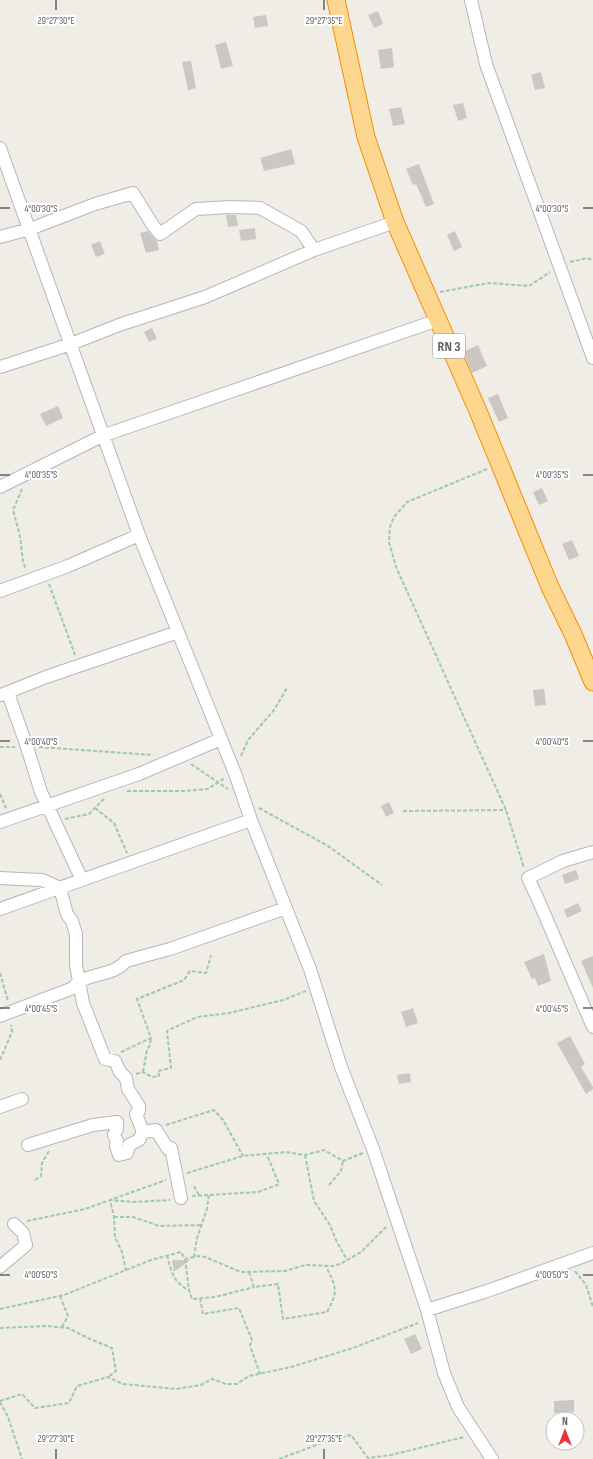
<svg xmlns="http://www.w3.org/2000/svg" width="593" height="1459" viewBox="0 0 593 1459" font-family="'Sofia Sans Condensed',sans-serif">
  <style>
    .building { fill: #cbc7c3 }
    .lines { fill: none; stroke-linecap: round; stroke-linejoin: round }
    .minor-casing { stroke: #b3b7ba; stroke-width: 14 }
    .highway-casing { stroke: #f68e00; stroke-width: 19 }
    .path { stroke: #9dcba4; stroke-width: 2; stroke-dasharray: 4 2; stroke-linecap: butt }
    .minor { stroke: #fff; stroke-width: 12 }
    .highway { stroke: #fdd68f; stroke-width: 17 }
    .ticks { fill: none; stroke: #5d6266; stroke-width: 1.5 }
    .labels { text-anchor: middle; stroke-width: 4; stroke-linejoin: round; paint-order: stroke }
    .shield { fill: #fff; stroke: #8e9194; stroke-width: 1 }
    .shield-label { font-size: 14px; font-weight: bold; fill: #5d6266 }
    .ticks-label { font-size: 10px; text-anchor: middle; fill: #5d6266; stroke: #fff; stroke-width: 4; stroke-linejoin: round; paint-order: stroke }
  </style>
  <rect width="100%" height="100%" fill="#f0ece6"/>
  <!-- building -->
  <path class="building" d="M 378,11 L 383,24 L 374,28 L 368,15 Z
    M 266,15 L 268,26 L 255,28 L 253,17 Z
    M 226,42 L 233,66 L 221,69 L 215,45 Z
    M 392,48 L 394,67 L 381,69 L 378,50 Z
    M 191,61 L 196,88 L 188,90 L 182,62 Z
    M 541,72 L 545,88 L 535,90 L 531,75 Z
    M 463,103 L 467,118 L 458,121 L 453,105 Z
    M 401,107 L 405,124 L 393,126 L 389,109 Z
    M 291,149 L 295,164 L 264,171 L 260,158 Z
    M 419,164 L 434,204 L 426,207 L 416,184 L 413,185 L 406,169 Z
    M 226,215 L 236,215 L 238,226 L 228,227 Z
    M 255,228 L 256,239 L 241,241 L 239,230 Z
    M 148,231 L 157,241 L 159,250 L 146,253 L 140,233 Z
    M 455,231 L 462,247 L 454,251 L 447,235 Z
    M 100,241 L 105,254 L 96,257 L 91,245 Z
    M 152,328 L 157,339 L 149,342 L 144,332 Z
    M 478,345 L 487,366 L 472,373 L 463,352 Z
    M 498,394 L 508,418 L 499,422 L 488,398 Z
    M 58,406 L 63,418 L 46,426 L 40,414 Z
    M 542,488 L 548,501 L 539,505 L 533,492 Z
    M 572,540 L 579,556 L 569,560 L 562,544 Z
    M 544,689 L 546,705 L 535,706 L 533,690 Z
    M 389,802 L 394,813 L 386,817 L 381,806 Z
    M 576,870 L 579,879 L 565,884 L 562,875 Z
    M 578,903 L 582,911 L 567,918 L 564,910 Z
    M 544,954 L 551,981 L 538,986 L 535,978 L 532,979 L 524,962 Z
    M 593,956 L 593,988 L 581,961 Z
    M 413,1008 L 418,1023 L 406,1027 L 401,1012 Z
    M 570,1036 L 585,1064 L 581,1067 L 593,1087 L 593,1089 L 586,1094 L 557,1043 Z
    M 410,1073 L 411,1082 L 399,1084 L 397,1075 Z
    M 172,1260 L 190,1260 L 174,1272 Z
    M 415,1334 L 422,1349 L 411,1354 L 404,1339 Z
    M 574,1400 L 574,1412 L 554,1413 L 554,1401 Z"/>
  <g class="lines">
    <!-- minor casing -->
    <g class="minor-casing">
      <path id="minor" d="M 471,0 L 486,64 L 593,358
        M 0,148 L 139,535 L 236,776 L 251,820 L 310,969 L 341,1067 L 373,1149 L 427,1310 L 444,1373 L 458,1407 L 492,1459
        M 0,237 L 30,229 L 95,204 L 133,193 L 152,224 L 160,234 L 196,209 L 230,207 L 260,208 L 301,231 L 314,250
        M 0,367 L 71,344 L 119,325 L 205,297 L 314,250 L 395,222
        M 0,487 L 102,436 L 438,320
        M 0,591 L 68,566 L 139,535
        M 8,693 L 27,747 L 41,792 L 82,880
        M 1,695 L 46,677 L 178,632
        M 0,822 L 139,774 L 221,739
        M 593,852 L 563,861 L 528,878 L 537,897 L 593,1027
        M 0,878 L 42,880 L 60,888 L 67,914 L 72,921 L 76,934 L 76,965 L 83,1003 L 105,1059 L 115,1061 L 120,1072 L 126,1078 L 128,1089 L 139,1106 L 139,1111 L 136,1114 L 143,1132 L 156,1130 L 168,1149 L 171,1148 L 181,1198
        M 0,909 L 251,820
        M 0,1016 L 73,988 C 86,971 112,978 126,961 L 170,949 L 286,908
        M 0,1107 L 22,1099
        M 28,1145 L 93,1125 L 117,1122 L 117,1129 L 114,1135 L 117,1141 L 116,1146 L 119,1155 L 127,1153 L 129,1145 L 139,1140 L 143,1132
        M 0,1267 L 26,1245 L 23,1233 L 14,1224
        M 427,1310 L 487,1291 L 593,1253"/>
    </g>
    <!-- highway casing -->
    <g class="highway-casing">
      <path id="highway" d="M 336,0 L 366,137 L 395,222 L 478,411 L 550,587 L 573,634 L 593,682"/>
    </g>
    <!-- path -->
    <path class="path" d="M 570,262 L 587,258 L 593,260
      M 440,292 L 489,283 L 529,286 L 550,272
      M 487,469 L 407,502 L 394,517 L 390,527 L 389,542 L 396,567 L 506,810 L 524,868
      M 22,489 L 13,510 L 20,536 L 23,562 L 26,570
      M 49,584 L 75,655
      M 0,747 L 15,747
      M 39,747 L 153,755
      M 241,756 L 248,740 L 274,710 L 287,688
      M 191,764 L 228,789
      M 127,791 L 184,791 L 208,789 L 225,778
      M 0,794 L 6,808
      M 95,808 L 114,823 L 127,853
      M 259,808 L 328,846 L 382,885
      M 403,811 L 506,810
      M 65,819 L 89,814 L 104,799
      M 0,973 L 8,1001
      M 121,1052 L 151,1038 L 137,999 L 184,980 L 190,971 L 206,973 L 211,955
      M 0,1060 L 12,1032 L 11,1025
      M 143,1072 L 147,1050 L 150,1045 L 151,1038
      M 136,1074 L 143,1072 L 152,1077 L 159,1076 L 158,1071 L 171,1068 L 167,1031 L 197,1017 L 229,1013 L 283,1000 L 306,991
      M 166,1125 L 214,1110 L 223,1120 L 243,1156
      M 305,1155 L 314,1201 L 330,1225 L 336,1240 L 347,1260
      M 187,1173 L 243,1156 L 286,1152 L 305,1155 L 324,1150 L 343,1161 L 363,1153
      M 35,1180 L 41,1176 L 42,1163 L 49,1151
      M 329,1185 L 341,1171 L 343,1161
      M 194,1186 L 199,1195
      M 192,1196 L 258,1192 L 277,1185 L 279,1184 L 267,1155
      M 114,1217 L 133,1217 L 159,1226 L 202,1225
      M 27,1221 L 85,1209 L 166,1180
      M 167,1255 C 171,1270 173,1283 189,1290
      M 194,1257 L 197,1238 L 207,1209 L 209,1194
      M 185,1259 L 189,1290 L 192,1299 L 215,1297 L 254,1287
      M 126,1271 L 122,1252 L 115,1237 L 114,1217 L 110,1200 L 133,1202 L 170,1200
      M 575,1271 L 586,1285 L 593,1307
      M 249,1272 L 254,1287 L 278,1284 L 283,1319 L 327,1312 C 339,1290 336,1288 326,1266
      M 60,1296 L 68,1316 L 62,1327
      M 200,1298 L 203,1314 L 239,1308 L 252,1340 L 250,1346 L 260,1374
      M 0,1309 L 64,1295 L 151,1260 L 181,1252 L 185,1259 L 198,1256 L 205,1257 L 241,1272 L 285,1271 L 305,1265 L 333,1266 L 340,1264 L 361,1252 L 387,1226
      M 0,1328 L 47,1326 L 68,1328 L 90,1339 L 112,1348 L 116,1371 L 108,1377
      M 0,1401 L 22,1394 L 35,1408 L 69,1403 L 77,1386 L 108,1377 L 123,1384 L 176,1389 L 201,1385 L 212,1379 L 226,1384 L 237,1384 L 249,1376 L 291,1367 L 353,1348 L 418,1323
      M 0,1402 L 8,1417 L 22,1459
      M 279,1459 L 330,1440 L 351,1435 L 368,1458 L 391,1455 L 464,1437"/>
    <!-- minor -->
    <use href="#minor" class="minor"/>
    <!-- highway -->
    <use href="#highway" class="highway"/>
  </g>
  <!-- ticks -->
  <path class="ticks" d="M 56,0 L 56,10M 324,0 L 324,10M 0,208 L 10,208M 583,208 L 593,208M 0,475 L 10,475M 583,475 L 593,475M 0,741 L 10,741M 583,741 L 593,741M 0,1008 L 10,1008M 583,1008 L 593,1008M 0,1275 L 10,1275M 583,1275 L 593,1275M 56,1449 L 56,1459M 324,1449 L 324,1459"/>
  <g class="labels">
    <!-- shield labels -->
    <rect class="shield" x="433" y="334" width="32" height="24" rx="3"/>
    <g class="shield-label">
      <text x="449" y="351">RN 3</text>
    </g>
  </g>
  <g class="ticks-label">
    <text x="56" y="24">29°27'30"E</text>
    <text x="324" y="24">29°27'35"E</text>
    <text x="41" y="212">4°00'30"S</text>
    <text x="552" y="212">4°00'30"S</text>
    <text x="41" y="478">4°00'35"S</text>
    <text x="552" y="478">4°00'35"S</text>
    <text x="41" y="745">4°00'40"S</text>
    <text x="552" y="745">4°00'40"S</text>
    <text x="41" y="1012">4°00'45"S</text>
    <text x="552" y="1012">4°00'45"S</text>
    <text x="41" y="1278">4°00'50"S</text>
    <text x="552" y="1278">4°00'50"S</text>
    <text x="56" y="1442">29°27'30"E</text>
    <text x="324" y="1442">29°27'35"E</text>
  </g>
  <!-- north arrow -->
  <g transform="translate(565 1431)"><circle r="19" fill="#ffffff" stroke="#bec0c2"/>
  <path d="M0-3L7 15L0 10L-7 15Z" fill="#ea3237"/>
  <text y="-6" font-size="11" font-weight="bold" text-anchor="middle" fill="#5d6266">N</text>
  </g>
</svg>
